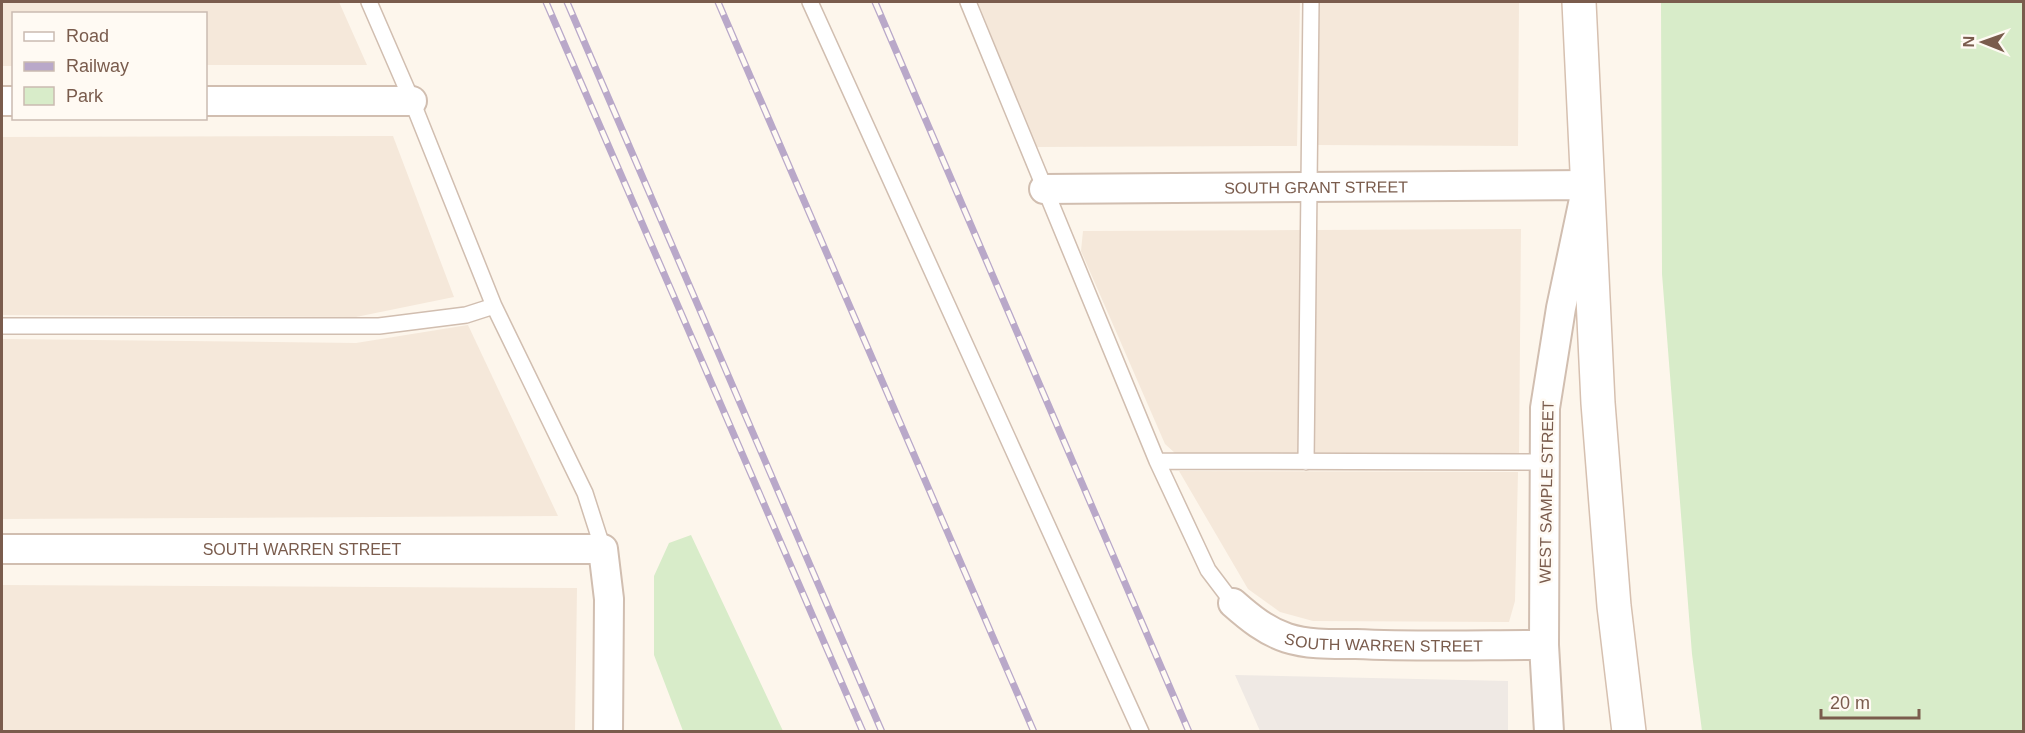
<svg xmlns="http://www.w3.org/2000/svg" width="2025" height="733" viewBox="0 0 2025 733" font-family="Helvetica,sans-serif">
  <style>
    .residential { fill: #f5e8da }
    .industrial { fill: #efe9e4 }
    .green { fill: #d8ecc9 }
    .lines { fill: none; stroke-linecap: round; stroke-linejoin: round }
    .service-casing { stroke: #d1beb0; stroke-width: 18 }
    .minor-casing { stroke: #d1beb0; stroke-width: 32 }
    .secondary-casing { stroke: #d6c0b0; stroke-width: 36 }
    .service { stroke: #fff; stroke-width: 15 }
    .minor { stroke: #fff; stroke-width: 28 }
    .secondary { stroke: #fff; stroke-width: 33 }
    .rail-casing { stroke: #b9a8c9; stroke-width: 7 }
    .rail { stroke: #fffaf3; stroke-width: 4.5; stroke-dasharray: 14; stroke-linecap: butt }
    .labels { text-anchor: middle; stroke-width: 5; stroke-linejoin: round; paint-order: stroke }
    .street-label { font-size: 16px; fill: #7a5c4d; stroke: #fffaf3 }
  </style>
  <rect width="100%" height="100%" fill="#fdf6ec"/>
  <!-- residential -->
  <path class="residential" d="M 2,2 L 339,2 L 367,65 L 206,65 L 206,14 L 14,14 L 13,66 L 2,66 Z
    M 978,2 L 1300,2 L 1297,146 L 1036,147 Z
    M 1317,2 L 1519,2 L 1518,146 L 1315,145 Z
    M 393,136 L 454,297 L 356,317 L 2,315 L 2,137 Z
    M 1521,229 L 1519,456 L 1313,454 L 1316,230 Z
    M 1300,230 L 1298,454 L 1176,454 L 1165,444 L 1081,251 L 1083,231 Z
    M 468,325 L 558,516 L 2,519 L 2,339 L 356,343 Z
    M 1179,471 L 1518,472 L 1515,601 L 1509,622 L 1313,621 L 1280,612 L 1248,589 Z
    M 2,585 L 577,588 L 575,731 L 2,731 Z"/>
  <!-- industrial -->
  <path class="industrial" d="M 1235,675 L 1508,681 L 1508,731 L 1260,731 Z"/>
  <!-- green -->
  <path class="green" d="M 1661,2 L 2023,2 L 2023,731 L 1702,731 L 1692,654 L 1662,274 Z
    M 691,535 L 783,731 L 683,731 L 654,655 L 654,576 L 669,543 Z"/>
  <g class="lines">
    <!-- service casing -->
    <g class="service-casing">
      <path id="service" d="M 369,2 L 412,101 L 494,306 L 585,493 L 603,549
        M 810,2 L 1141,732
        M 968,2 L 1157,461 L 1208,570 L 1233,603
        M 2,326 L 379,326 L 466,315 L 494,306
        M 1157,461 L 1543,462
        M 1306,462 L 1311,2"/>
    </g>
    <!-- minor casing -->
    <g class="minor-casing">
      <g id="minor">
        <path d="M 2,101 L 14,101"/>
        <path d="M 206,101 L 412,101"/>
        <path id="s1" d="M 1044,189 L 1587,185 L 1561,308 L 1545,408 L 1544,645 L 1549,732"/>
        <path id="s2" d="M 2,549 L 603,549 L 609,599 L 608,732"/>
        <path id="s3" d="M 1233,603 C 1250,618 1266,631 1287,638 C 1309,645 1333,644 1356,644 C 1418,647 1481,645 1544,645"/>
      </g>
    </g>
    <!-- secondary casing -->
    <g class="secondary-casing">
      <path id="secondary" d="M 1579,2 L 1598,403 L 1614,606 L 1629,732"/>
    </g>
    <!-- service -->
    <use href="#service" class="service"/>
    <!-- minor -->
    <use href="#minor" class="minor"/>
    <!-- secondary -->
    <use href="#secondary" class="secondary"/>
    <!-- rail casing -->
    <g class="rail-casing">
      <path id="rail" d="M 546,2 L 863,732
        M 567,2 L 882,732
        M 718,2 L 1034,732
        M 875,2 L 1189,732"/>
    </g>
    <!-- rail -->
    <use href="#rail" class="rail"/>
  </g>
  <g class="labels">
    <!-- street labels -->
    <g class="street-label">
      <text dy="6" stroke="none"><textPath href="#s1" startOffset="272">SOUTH GRANT STREET</textPath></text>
      <text transform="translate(1546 492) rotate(-89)" y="6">WEST SAMPLE STREET</text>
      <text dy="6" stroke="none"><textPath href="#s2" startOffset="300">SOUTH WARREN STREET</textPath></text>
      <text dy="6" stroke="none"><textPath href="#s3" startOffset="162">SOUTH WARREN STREET</textPath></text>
    </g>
  </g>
  <!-- border -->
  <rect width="2025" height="733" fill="none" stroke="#7a5c4d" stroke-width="6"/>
  <!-- legend -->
  <rect x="12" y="12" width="195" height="108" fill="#fffaf3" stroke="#cabbb1" stroke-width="1.5"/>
  <rect x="24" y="32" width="30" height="9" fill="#ffffff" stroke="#cabbb1" stroke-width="1.5"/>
  <text x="66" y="42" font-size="18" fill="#7a5c4d">Road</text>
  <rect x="24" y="62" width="30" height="9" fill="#b9a8c9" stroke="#cabbb1" stroke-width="1.5"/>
  <text x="66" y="72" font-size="18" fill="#7a5c4d">Railway</text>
  <rect x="24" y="87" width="30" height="18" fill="#d8ecc9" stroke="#cabbb1" stroke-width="1.5"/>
  <text x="66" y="102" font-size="18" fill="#7a5c4d">Park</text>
  <!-- north arrow -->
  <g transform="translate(1983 42) rotate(271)" stroke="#fffaf3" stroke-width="4.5" paint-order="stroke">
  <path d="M0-4.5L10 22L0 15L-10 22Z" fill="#7a5c4d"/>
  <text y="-9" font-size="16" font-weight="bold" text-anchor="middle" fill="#7a5c4d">N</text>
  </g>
  <!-- scale -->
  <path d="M1821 709v9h98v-9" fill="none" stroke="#7a5c4d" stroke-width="3"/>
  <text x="1830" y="709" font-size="18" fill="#7a5c4d" stroke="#fffaf3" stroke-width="4.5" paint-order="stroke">20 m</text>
</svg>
